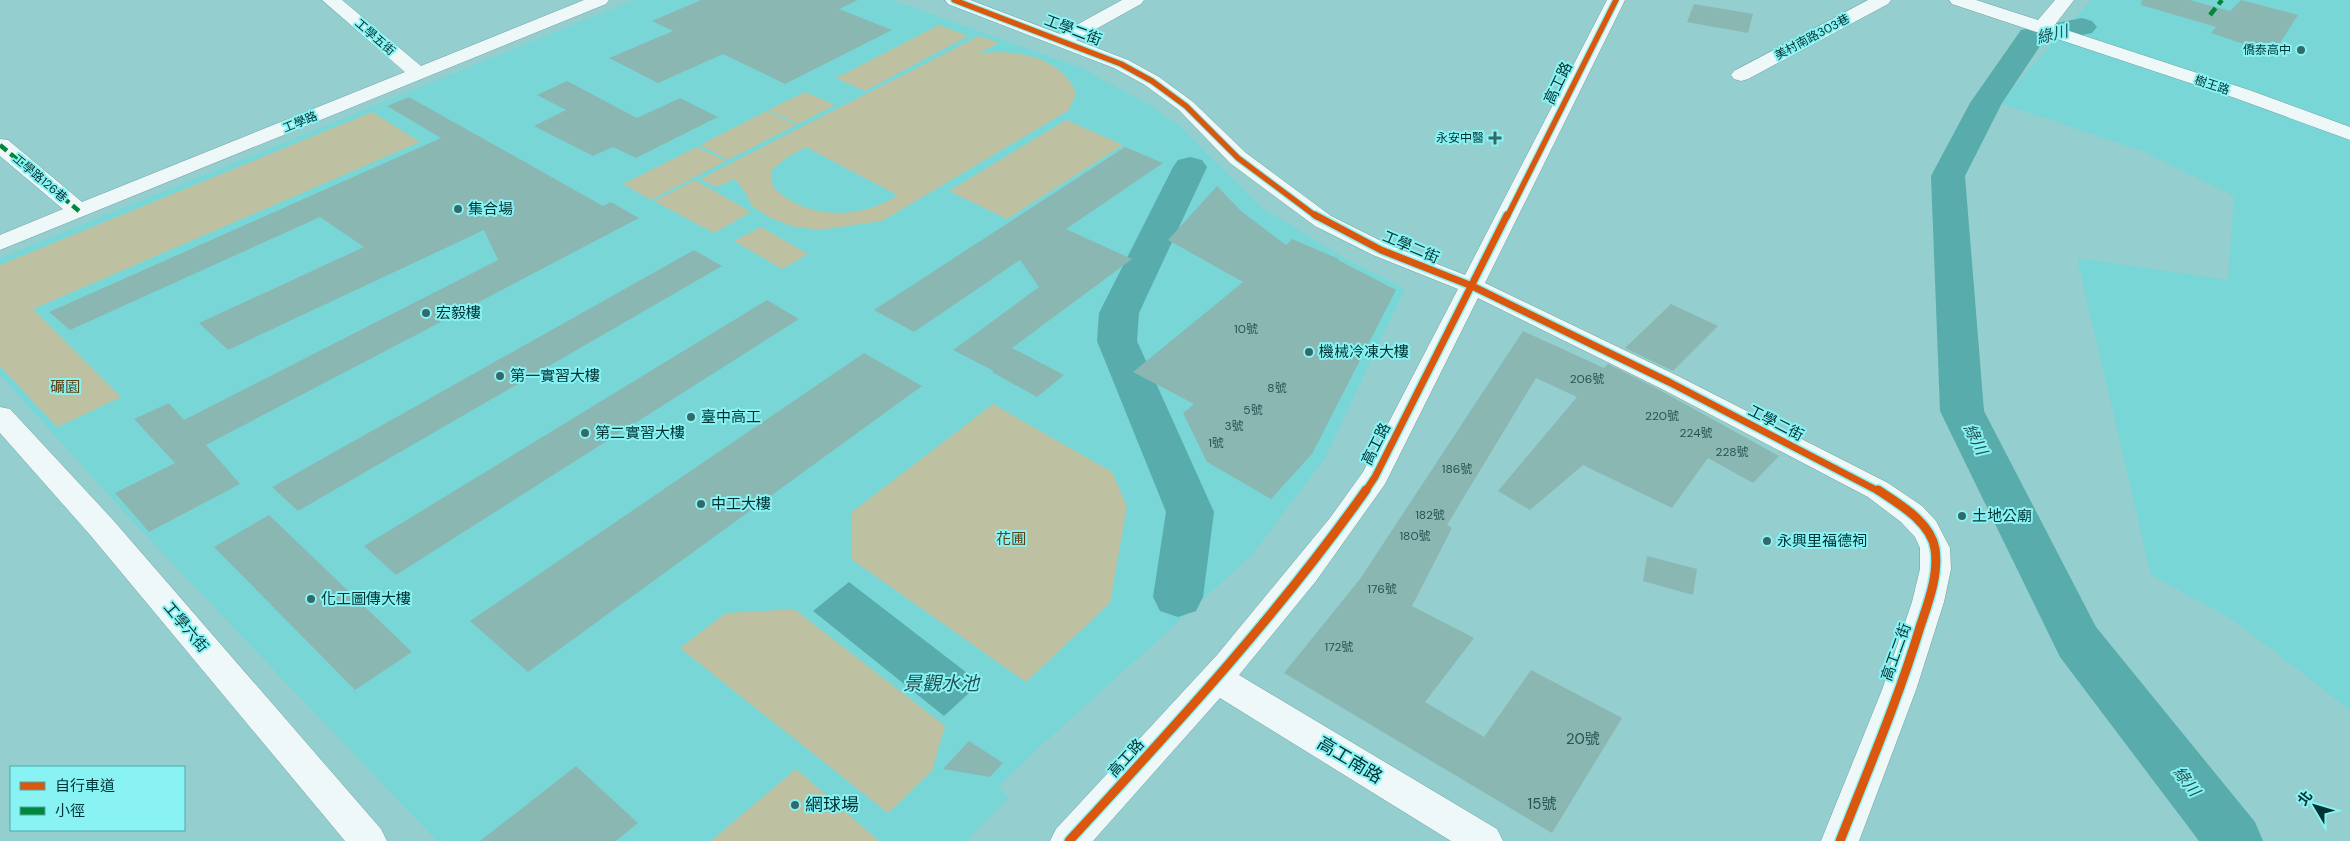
<svg xmlns="http://www.w3.org/2000/svg" width="2350" height="841" viewBox="0 0 2350 841" font-family="'DM Sans','Noto Sans TC',sans-serif">
  <style>
    .built { fill: #79d6d7 }
    .green { fill: #bdc1a2; fill-rule: evenodd }
    .water { fill: #58acac }
    .lines { fill: none; stroke-linecap: round; stroke-linejoin: round }
    .river { fill: #58acac; fill-rule: evenodd }
    .building { fill: #8bb7b2 }
    .minor-casing { stroke: #73a3a4; stroke-width: 1 }
    .minor { fill: #eff8f8; fill-rule: evenodd }
    .quiet { stroke: #00873e; stroke-width: 4.5; stroke-dasharray: 9 4.5; stroke-linecap: butt }
    .cycleway-far2-casing { stroke: #89f3f4; stroke-width: 8 }
    .cycleway-far1-casing { stroke: #89f3f4; stroke-width: 10 }
    .cycleway-casing { stroke: #89f3f4; stroke-width: 12 }
    .cycleway-far2 { stroke: #dc570e; stroke-width: 5.5 }
    .cycleway-far1 { stroke: #dc570e; stroke-width: 7 }
    .cycleway { stroke: #dc570e; stroke-width: 9 }
    .poi-dot { fill: #34696a; stroke: #89f3f4; stroke-width: 2 }
    .labels { text-anchor: middle; stroke-width: 4; stroke-linejoin: round; paint-order: stroke }
    .far-street-label { font-size: 12px; fill: #013334; stroke: #89f3f4 }
    .far-poi-label { font-size: 12px; fill: #013334; stroke: #89f3f4; text-anchor: end }
    .number-label { font-size: 12px; fill: #245454 }
    .street-label { font-size: 15px; fill: #013334; stroke: #89f3f4 }
    .poi-label { font-size: 15px; fill: #013334; stroke: #89f3f4; text-anchor: start }
    .park-label { font-size: 15px; fill: #5c4114; stroke: #89f3f4 }
    .near-number-label { font-size: 15px; fill: #245454 }
    .water-label { font-size: 16px; font-style: italic; fill: #254f50; stroke: #89f3f4 }
    .near-street-label { font-size: 18px; fill: #013334; stroke: #89f3f4 }
    .near-poi-label { font-size: 18px; fill: #013334; stroke: #89f3f4; text-anchor: start }
    .near-water-label { font-size: 19px; font-style: italic; fill: #254f50; stroke: #89f3f4 }
  </style>
  <rect width="100%" height="100%" fill="#94cece"/>
  <!-- built -->
  <path class="built" d="M 634,0 L 892,0 L 1081,68 L 1146,103 L 1179,125 L 1262,208 L 1349,261 L 1405,289 L 1325,458 L 1252,555 L 1036,750 L 999,786 L 1008,799 L 966,841 L 437,841 L 135,524 L 0,375 L 0,258 Z
    M 2091,0 L 2350,0 L 2350,710 L 2235,621 L 2151,575 L 2077,258 L 2228,280 L 2234,196 L 2142,151 L 2000,103 Z"/>
  <!-- green -->
  <path class="green" d="M 939,25 L 968,36 L 865,91 L 836,78 Z
    M 979,36 L 999,43 L 979,53 C 1014,50 1062,55 1076,94 L 1069,110 L 882,221 L 819,230 L 791,226 L 769,217 L 752,206 L 745,192 L 735,179 L 716,187 L 700,179 ZM 806,147 L 897,195 L 898,195 C 860,220 806,220 773,187 L 771,171 L 786,158 Z
    M 805,92 L 835,105 L 798,124 L 768,110 Z
    M 767,111 L 796,125 L 728,160 L 700,145 Z
    M 372,112 L 420,142 L 33,309 L 121,397 L 57,427 L 0,366 L 0,265 Z
    M 1066,120 L 1123,145 L 1007,219 L 949,191 Z
    M 697,147 L 726,161 L 651,200 L 623,184 Z
    M 695,180 L 751,212 L 714,233 L 654,201 Z
    M 761,227 L 808,254 L 782,269 L 734,241 Z
    M 993,404 L 1112,472 L 1127,506 L 1110,603 L 1026,682 L 851,559 L 852,512 Z
    M 794,609 L 945,726 L 932,771 L 888,813 L 680,648 L 726,613 Z
    M 796,769 L 879,841 L 711,841 Z"/>
  <!-- water -->
  <path class="water" d="M 849,582 L 980,683 L 944,716 L 813,611 Z"/>
  <g class="lines">
    <!-- river -->
    <path class="river" d="M 2082,18 L 2092,21 L 2097,27 L 2092,33 L 2042,43 L 2002,103 L 1965,176 L 1984,411 L 2096,627 L 2255,822 L 2263,841 L 2199,841 L 2060,657 L 1940,411 L 1931,176 L 1970,103 L 2021,30 Z
      M 1190,157 L 1202,160 L 1207,167 L 1139,313 L 1137,341 L 1214,512 L 1203,597 L 1196,611 L 1178,617 L 1160,611 L 1153,597 L 1166,512 L 1097,341 L 1099,313 L 1173,167 L 1178,160 Z"/>
  </g>
  <!-- building -->
  <path class="building" d="M 701,0 L 858,0 L 839,9 L 892,30 L 785,84 L 723,54 L 658,83 L 609,58 L 673,31 L 652,21 Z
    M 2142,0 L 2190,0 L 2230,11 L 2241,0 L 2298,15 L 2273,54 L 2211,33 L 2216,27 L 2141,5 Z
    M 1694,4 L 1753,14 L 1748,33 L 1687,22 Z
    M 567,81 L 637,118 L 680,98 L 718,117 L 636,158 L 613,147 L 593,156 L 534,126 L 566,110 L 537,95 Z
    M 409,97 L 603,206 L 611,202 L 639,218 L 206,445 L 240,484 L 149,532 L 115,493 L 175,463 L 134,419 L 169,403 L 184,420 L 498,260 L 484,230 L 228,350 L 199,323 L 364,247 L 320,217 L 70,330 L 49,312 L 441,138 L 387,106 Z
    M 1125,147 L 1163,163 L 1066,229 L 1132,259 L 1012,348 L 1064,375 L 1037,397 L 992,372 L 994,371 L 953,350 L 1039,287 L 1020,260 L 914,332 L 874,310 Z
    M 1217,186 L 1241,211 L 1286,245 L 1292,239 L 1339,259 L 1338,260 L 1396,290 L 1312,454 L 1271,499 L 1207,462 L 1183,413 L 1194,404 L 1133,372 L 1243,282 L 1168,240 Z
    M 694,250 L 722,266 L 298,511 L 272,487 Z
    M 767,300 L 799,319 L 396,575 L 364,546 Z
    M 1671,304 L 1718,326 L 1673,371 L 1625,348 Z
    M 1523,331 L 1604,368 L 1608,364 L 1656,388 L 1779,456 L 1753,483 L 1708,458 L 1672,508 L 1583,465 L 1530,510 L 1498,491 L 1577,397 L 1536,378 L 1447,525 L 1452,528 L 1412,606 L 1474,638 L 1425,702 L 1484,737 L 1531,670 L 1622,718 L 1552,833 L 1284,673 L 1360,579 Z
    M 864,353 L 922,386 L 528,672 L 470,621 Z
    M 269,515 L 412,652 L 355,690 L 214,547 Z
    M 1647,556 L 1697,569 L 1693,595 L 1643,581 Z
    M 969,741 L 1003,763 L 990,777 L 943,769 Z
    M 576,766 L 638,823 L 616,841 L 480,841 Z"/>
  <g class="lines">
    <!-- minor casing -->
    <g class="minor-casing">
      <path id="minor" d="M 322,0 L 342,0 L 421,66 L 584,0 L 609,0 L 606,4 L 0,250 L 0,235 L 63,209 L 0,156 L 0,139 L 8,140 L 82,202 L 405,72 Z
        M 945,0 L 970,0 L 1060,34 L 1122,0 L 1144,0 L 1141,4 L 1076,40 L 1128,60 L 1159,77 L 1193,102 L 1246,153 L 1331,216 L 1389,245 L 1465,275 L 1607,0 L 1625,0 L 1485,283 L 1678,376 L 1888,483 L 1922,506 L 1936,521 L 1950,548 L 1951,569 L 1944,602 L 1916,690 L 1859,841 L 1821,841 L 1882,690 L 1912,602 L 1920,569 L 1920,548 L 1915,537 L 1901,522 L 1868,497 L 1660,388 L 1478,298 L 1385,484 L 1316,581 L 1239,675 L 1497,829 L 1503,841 L 1451,841 L 1220,698 L 1093,841 L 1050,841 L 1056,829 L 1217,655 L 1330,518 L 1363,472 L 1458,289 L 1373,255 L 1315,226 L 1230,163 L 1179,110 L 1145,85 L 1114,68 L 948,4 Z
        M 1868,0 L 1891,0 L 1888,4 L 1748,79 L 1741,81 L 1734,79 L 1731,75 L 1734,71 Z
        M 1949,0 L 1976,0 L 2038,20 L 2055,0 L 2074,0 L 2054,26 L 2249,90 L 2350,127 L 2350,140 L 2235,98 L 1952,4 Z
        M 0,407 L 10,409 L 113,520 L 381,829 L 387,841 L 345,841 L 91,536 L 0,433 Z"/>
    </g>
    <!-- minor -->
    <use href="#minor" class="minor"/>
    <!-- quiet -->
    <path class="quiet" d="M 2210,15 L 2222,0
      M 0,145 L 79,211"/>
    <!-- cycleway-far2 casing -->
    <g class="cycleway-far2-casing">
      <path id="cycleway-far2" d="M 954,0 L 1121,64 L 1152,81 L 1186,106 L 1238,158 L 1317,217
        M 1507,217 L 1616,0"/>
    </g>
    <!-- cycleway-far1 casing -->
    <g class="cycleway-far1-casing">
      <path id="cycleway-far1" d="M 1315,215 L 1381,250 L 1472,286 L 1669,382 L 1880,492
        M 1365,492 L 1375,477 L 1507,215"/>
    </g>
    <!-- cycleway casing -->
    <g class="cycleway-casing">
      <path id="cycleway" d="M 1069,841 C 1173,728 1277,616 1366,490
        M 1840,841 C 1868,770 1898,700 1920,627 C 1928,603 1939,575 1935,549 C 1931,522 1899,504 1878,490"/>
    </g>
    <!-- cycleway-far2 -->
    <use href="#cycleway-far2" class="cycleway-far2"/>
    <!-- cycleway-far1 -->
    <use href="#cycleway-far1" class="cycleway-far1"/>
    <!-- cycleway -->
    <use href="#cycleway" class="cycleway"/>
  </g>
  <!-- markers -->
  <g class="poi-dot">
    <circle cx="2301" cy="50" r="5"/>
    <path d="M1492.5 130.5h5v5h5v5h-5v5h-5v-5h-5v-5h5z"/>
    <circle cx="458" cy="209" r="5"/>
    <circle cx="426" cy="313" r="5"/>
    <circle cx="1309" cy="352" r="5"/>
    <circle cx="500" cy="376" r="5"/>
    <circle cx="691" cy="417" r="5"/>
    <circle cx="585" cy="433" r="5"/>
    <circle cx="701" cy="504" r="5"/>
    <circle cx="1962" cy="516" r="5"/>
    <circle cx="1767" cy="541" r="5"/>
    <circle cx="311" cy="599" r="5"/>
    <circle cx="795" cy="805" r="5"/>
  </g>
  <g class="labels">
    <!-- far-street labels -->
    <g class="far-street-label">
      <text transform="translate(375 37) rotate(41)" y="4">工學五街</text>
      <text transform="translate(1812 37) rotate(-28)" y="4">美村南路303巷</text>
      <text transform="translate(2212 85) rotate(18)" y="4">樹王路</text>
      <text transform="translate(300 122) rotate(-22)" y="4">工學路</text>
      <text transform="translate(40 178) rotate(40)" y="4">工學路126巷</text>
    </g>
    <!-- far-poi labels -->
    <g class="far-poi-label">
      <text x="2291" y="54">僑泰高中</text>
      <text x="1484" y="142">永安中醫</text>
    </g>
    <!-- number labels -->
    <g class="number-label">
      <text x="1246" y="333">10號</text>
      <text x="1587" y="383">206號</text>
      <text x="1277" y="392">8號</text>
      <text x="1253" y="414">5號</text>
      <text x="1662" y="420">220號</text>
      <text x="1234" y="430">3號</text>
      <text x="1696" y="437">224號</text>
      <text x="1216" y="447">1號</text>
      <text x="1732" y="456">228號</text>
      <text x="1457" y="473">186號</text>
      <text x="1430" y="519">182號</text>
      <text x="1415" y="540">180號</text>
      <text x="1382" y="593">176號</text>
      <text x="1339" y="651">172號</text>
    </g>
    <!-- street labels -->
    <g class="street-label">
      <text transform="translate(1073 30) rotate(21)" y="5">工學二街</text>
      <text transform="translate(1558 83) rotate(-64)" y="5">高工路</text>
      <text transform="translate(1411 247) rotate(23)" y="5">工學二街</text>
      <text transform="translate(1776 423) rotate(27)" y="5">工學二街</text>
      <text transform="translate(1376 444) rotate(-63)" y="5">高工路</text>
      <text transform="translate(186 627) rotate(50)" y="5">工學六街</text>
      <text transform="translate(1896 652) rotate(-70)" y="5">高工二街</text>
      <text transform="translate(1126 758) rotate(-48)" y="5">高工路</text>
    </g>
    <!-- poi labels -->
    <g class="poi-label">
      <text x="468" y="214">集合場</text>
      <text x="436" y="318">宏毅樓</text>
      <text x="1319" y="357">機械冷凍大樓</text>
      <text x="510" y="381">第一實習大樓</text>
      <text x="701" y="422">臺中高工</text>
      <text x="595" y="438">第二實習大樓</text>
      <text x="711" y="509">中工大樓</text>
      <text x="1972" y="521">土地公廟</text>
      <text x="1777" y="546">永興里福德祠</text>
      <text x="321" y="604">化工圖傳大樓</text>
    </g>
    <!-- park labels -->
    <g class="park-label">
      <text x="65" y="392">礪園</text>
      <text x="1011" y="544">花圃</text>
    </g>
    <!-- near-number labels -->
    <g class="near-number-label">
      <text x="1583" y="744">20號</text>
      <text x="1542" y="809">15號</text>
    </g>
    <!-- water labels -->
    <g class="water-label">
      <text transform="translate(2052 34) rotate(-14)" y="6">綠川</text>
      <text transform="translate(1976 439) rotate(63)" y="6">綠川</text>
      <text transform="translate(2187 781) rotate(52)" y="6">綠川</text>
    </g>
    <!-- near-street labels -->
    <g class="near-street-label">
      <text transform="translate(1350 760) rotate(31)" y="6">高工南路</text>
    </g>
    <!-- near-poi labels -->
    <g class="near-poi-label">
      <text x="805" y="811">網球場</text>
    </g>
    <!-- near-water labels -->
    <g class="near-water-label">
      <text x="941" y="690">景觀水池</text>
    </g>
  </g>
  <!-- legend -->
  <rect x="10" y="766" width="175" height="65" fill="#89f3f4" stroke="#53a6a7"/>
  <rect x="20" y="782" width="25" height="8" fill="#dc570e" stroke="#53a6a7"/>
  <text x="55" y="791" font-size="15" fill="#013334">自行車道</text>
  <rect x="20" y="807" width="25" height="8" fill="#00873e" stroke="#53a6a7"/>
  <text x="55" y="816" font-size="15" fill="#013334">小徑</text>
  <!-- north arrow -->
  <g transform="translate(2315 806) rotate(308)" stroke="#89f3f4" stroke-width="4" paint-order="stroke">
  <path d="M0-4L9 19L0 12L-9 19Z" fill="#013334"/>
  <text y="-8" font-size="14" font-weight="bold" text-anchor="middle" fill="#013334">北</text>
  </g>
</svg>
